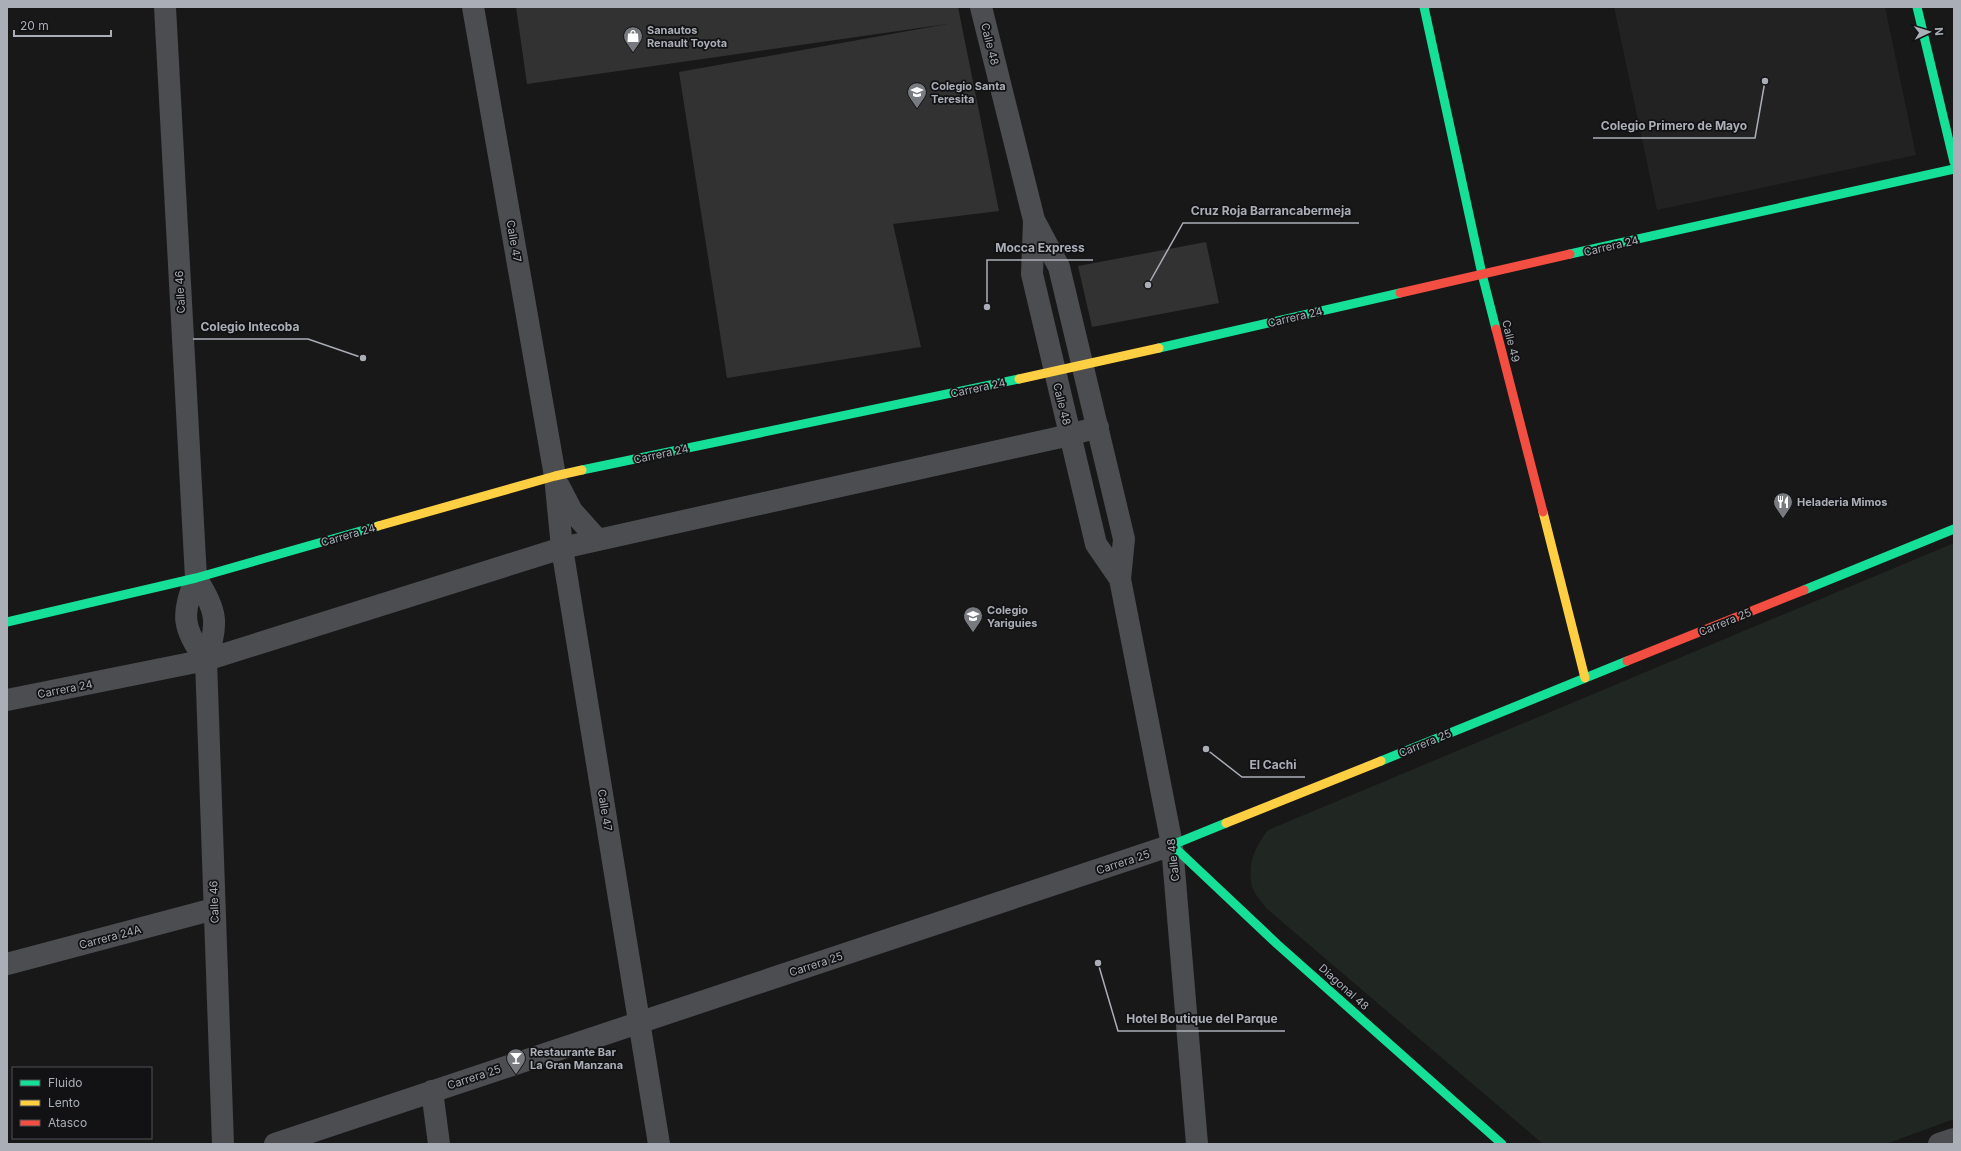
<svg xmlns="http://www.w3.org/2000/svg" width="1961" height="1151" viewBox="0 0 1961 1151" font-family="Inter,sans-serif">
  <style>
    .built { fill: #222223 }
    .green { fill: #202621 }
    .building { fill: #323233 }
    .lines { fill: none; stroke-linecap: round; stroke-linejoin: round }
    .street { stroke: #4c4d50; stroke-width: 22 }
    .fast { stroke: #16e098; stroke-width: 9 }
    .slow { stroke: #ffcf43; stroke-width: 9 }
    .jam { stroke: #f24e42; stroke-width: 9 }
    .labels { text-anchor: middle; stroke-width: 3.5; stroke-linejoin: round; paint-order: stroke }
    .poi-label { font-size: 11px; font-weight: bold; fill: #aaaeb7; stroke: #121214; text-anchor: start }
    .street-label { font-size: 11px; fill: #aaaeb7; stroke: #121214 }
    .leader { fill: none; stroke: #aaaeb7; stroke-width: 1.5 }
    .callout-dot { fill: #aaaeb7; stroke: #121214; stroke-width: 1.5 }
    .callout-label { font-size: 12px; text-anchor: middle; font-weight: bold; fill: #aaaeb7; stroke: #121214; stroke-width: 3.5; stroke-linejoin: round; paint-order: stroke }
  </style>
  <rect width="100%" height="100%" fill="#181818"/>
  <!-- built -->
  <path class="built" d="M 1614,7 L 1885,7 L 1916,155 L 1657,210 Z"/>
  <!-- green -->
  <path class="green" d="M 1954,543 L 1954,1119 L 1886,1144 L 1543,1144 L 1266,908 C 1262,902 1254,894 1252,886 C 1247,865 1255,846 1268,830 Z"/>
  <!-- building -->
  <path class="building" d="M 516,7 L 958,7 L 999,211 L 893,224 L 921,347 L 727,378 L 679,72 L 947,24 L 527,84 Z
    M 1206,242 L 1219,303 L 1092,327 L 1078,266 Z"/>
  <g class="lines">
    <!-- street -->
    <path class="street" d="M 165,7 L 196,578 C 181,613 182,629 206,660
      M 473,7 L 555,476 L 562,548 L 659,1144
      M 981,7 L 1034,220 L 1059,267 L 1124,539 L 1120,579 L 1172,845 L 1197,1144
      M 1034,221 L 1032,274 L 1096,544 L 1120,579
      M 559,486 L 572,511 L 598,540
      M 196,578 C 217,610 219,624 206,660 L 223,1144
      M 7,700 L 206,660 L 562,548 L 1070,435 L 1098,427
      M 7,964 L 214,909
      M 432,1091 L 439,1144
      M 275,1144 L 1172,845
      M 1939,1144 L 1954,1139"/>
    <!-- fast -->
    <path class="fast" d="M 1424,7 L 1482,274 L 1496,329
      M 1917,7 L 1954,162
      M 1570,254 L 1954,169
      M 1159,348 L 1400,293
      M 582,470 L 1019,379
      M 1804,590 L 1954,529
      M 7,622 L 196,578 L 378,526
      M 1381,761 L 1627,661
      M 1226,823 L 1172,845 L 1277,944 L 1502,1144"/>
    <!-- slow -->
    <path class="slow" d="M 1019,379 L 1159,348
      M 1543,512 L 1585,678
      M 378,526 L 555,476 L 582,470
      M 1226,823 L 1381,761"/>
    <!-- jam -->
    <path class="jam" d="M 1400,293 L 1570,254
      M 1496,329 L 1543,512
      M 1627,661 L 1804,590"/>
  </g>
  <!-- icons -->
  <defs>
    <g id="shop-pin" transform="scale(1)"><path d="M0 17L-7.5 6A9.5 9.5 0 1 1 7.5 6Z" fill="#777a7f" stroke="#121214"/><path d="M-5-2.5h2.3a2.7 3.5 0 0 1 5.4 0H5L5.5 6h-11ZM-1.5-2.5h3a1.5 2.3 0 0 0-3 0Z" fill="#fff"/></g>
    <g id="school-pin" transform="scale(1)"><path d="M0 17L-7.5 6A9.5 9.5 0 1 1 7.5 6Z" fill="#777a7f" stroke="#121214"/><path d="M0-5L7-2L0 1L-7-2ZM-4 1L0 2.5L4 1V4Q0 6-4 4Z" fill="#fff"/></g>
    <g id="restaurant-pin" transform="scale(1)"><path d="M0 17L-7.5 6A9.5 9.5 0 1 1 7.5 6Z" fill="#777a7f" stroke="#121214"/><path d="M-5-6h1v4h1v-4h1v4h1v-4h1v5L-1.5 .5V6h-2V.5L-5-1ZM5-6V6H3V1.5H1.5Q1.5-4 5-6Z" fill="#fff"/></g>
    <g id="bar-pin" transform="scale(1)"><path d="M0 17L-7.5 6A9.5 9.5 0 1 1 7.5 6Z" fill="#777a7f" stroke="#121214"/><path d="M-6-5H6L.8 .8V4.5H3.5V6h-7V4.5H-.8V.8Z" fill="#fff"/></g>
  </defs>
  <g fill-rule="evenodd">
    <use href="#shop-pin" x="633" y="36"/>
    <use href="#school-pin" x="917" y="92"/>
    <use href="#restaurant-pin" x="1783" y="502"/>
    <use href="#school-pin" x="973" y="616"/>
    <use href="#bar-pin" x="516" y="1058"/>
  </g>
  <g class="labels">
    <!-- poi labels -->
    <g class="poi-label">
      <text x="647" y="34">Sanautos<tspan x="647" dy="13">Renault Toyota</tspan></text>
      <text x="931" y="90">Colegio Santa<tspan x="931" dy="13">Teresita</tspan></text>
      <text x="1797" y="506">Heladeria Mimos</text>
      <text x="987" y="614">Colegio<tspan x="987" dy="13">Yariguies</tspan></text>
      <text x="530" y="1056">Restaurante Bar<tspan x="530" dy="13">La Gran Manzana</tspan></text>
    </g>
    <!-- street labels -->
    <g class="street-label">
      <text transform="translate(990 44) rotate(76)" y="4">Calle 48</text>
      <text transform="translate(514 241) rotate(80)" y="4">Calle 47</text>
      <text transform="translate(1611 246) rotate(-13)" y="4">Carrera 24</text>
      <text transform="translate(180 292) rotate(-93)" y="4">Calle 46</text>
      <text transform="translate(1295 317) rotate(-13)" y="4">Carrera 24</text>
      <text transform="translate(1511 341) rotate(76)" y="4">Calle 49</text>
      <text transform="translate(978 388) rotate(-12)" y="4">Carrera 24</text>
      <text transform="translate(1062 404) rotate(76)" y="4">Calle 48</text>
      <text transform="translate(661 454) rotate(-12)" y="4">Carrera 24</text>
      <text transform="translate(348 535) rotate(-16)" y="4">Carrera 24</text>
      <text transform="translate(1725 622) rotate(-22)" y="4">Carrera 25</text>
      <text transform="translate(65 689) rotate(-11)" y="4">Carrera 24</text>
      <text transform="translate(1425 743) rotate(-22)" y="4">Carrera 25</text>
      <text transform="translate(605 810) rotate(81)" y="4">Calle 47</text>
      <text transform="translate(1173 860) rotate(-96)" y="4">Calle 48</text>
      <text transform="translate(1123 862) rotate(-18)" y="4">Carrera 25</text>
      <text transform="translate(214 902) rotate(-92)" y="4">Calle 46</text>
      <text transform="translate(110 937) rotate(-15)" y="4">Carrera 24A</text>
      <text transform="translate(816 964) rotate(-18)" y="4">Carrera 25</text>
      <text transform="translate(1344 987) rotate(42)" y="4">Diagonal 48</text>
      <text transform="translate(474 1077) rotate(-18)" y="4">Carrera 25</text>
    </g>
  </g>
  <!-- callouts -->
  <path class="leader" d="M1765 81L1755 138H1593M1148 285L1183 223H1359M987 307L987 260H1093M363 358L308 339H193M1206 749L1242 777H1305M1098 963L1118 1031H1285"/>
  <g class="callout-dot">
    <circle cx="1765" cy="81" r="4"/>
    <circle cx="1148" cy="285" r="4"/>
    <circle cx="987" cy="307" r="4"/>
    <circle cx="363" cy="358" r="4"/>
    <circle cx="1206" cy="749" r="4"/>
    <circle cx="1098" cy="963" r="4"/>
  </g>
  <g class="callout-label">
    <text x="1674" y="130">Colegio Primero de Mayo</text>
    <text x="1271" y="215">Cruz Roja Barrancabermeja</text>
    <text x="1040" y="252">Mocca Express</text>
    <text x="250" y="331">Colegio Intecoba</text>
    <text x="1273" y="769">El Cachi</text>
    <text x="1202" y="1023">Hotel Boutique del Parque</text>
  </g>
  <!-- border -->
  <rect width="1961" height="1151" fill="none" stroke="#aaaeb7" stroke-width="16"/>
  <!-- legend -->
  <rect x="12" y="1067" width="140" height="72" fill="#121214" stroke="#4f5055"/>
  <rect x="20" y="1080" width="20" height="6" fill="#16e098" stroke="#4f5055"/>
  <text x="48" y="1087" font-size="12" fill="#aaaeb7">Fluido</text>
  <rect x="20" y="1100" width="20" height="6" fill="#ffcf43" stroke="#4f5055"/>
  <text x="48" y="1107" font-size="12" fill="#aaaeb7">Lento</text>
  <rect x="20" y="1120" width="20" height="6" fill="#f24e42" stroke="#4f5055"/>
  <text x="48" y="1127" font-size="12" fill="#aaaeb7">Atasco</text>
  <!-- north arrow -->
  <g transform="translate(1929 32) rotate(86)" stroke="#121214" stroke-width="3" paint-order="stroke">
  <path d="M0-3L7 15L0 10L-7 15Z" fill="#aaaeb7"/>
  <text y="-6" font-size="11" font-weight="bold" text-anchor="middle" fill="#aaaeb7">N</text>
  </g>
  <!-- scale -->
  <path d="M14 30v6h97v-6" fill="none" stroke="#aaaeb7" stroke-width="2"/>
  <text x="20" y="30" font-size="12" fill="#aaaeb7" stroke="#121214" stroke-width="3" paint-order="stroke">20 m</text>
</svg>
